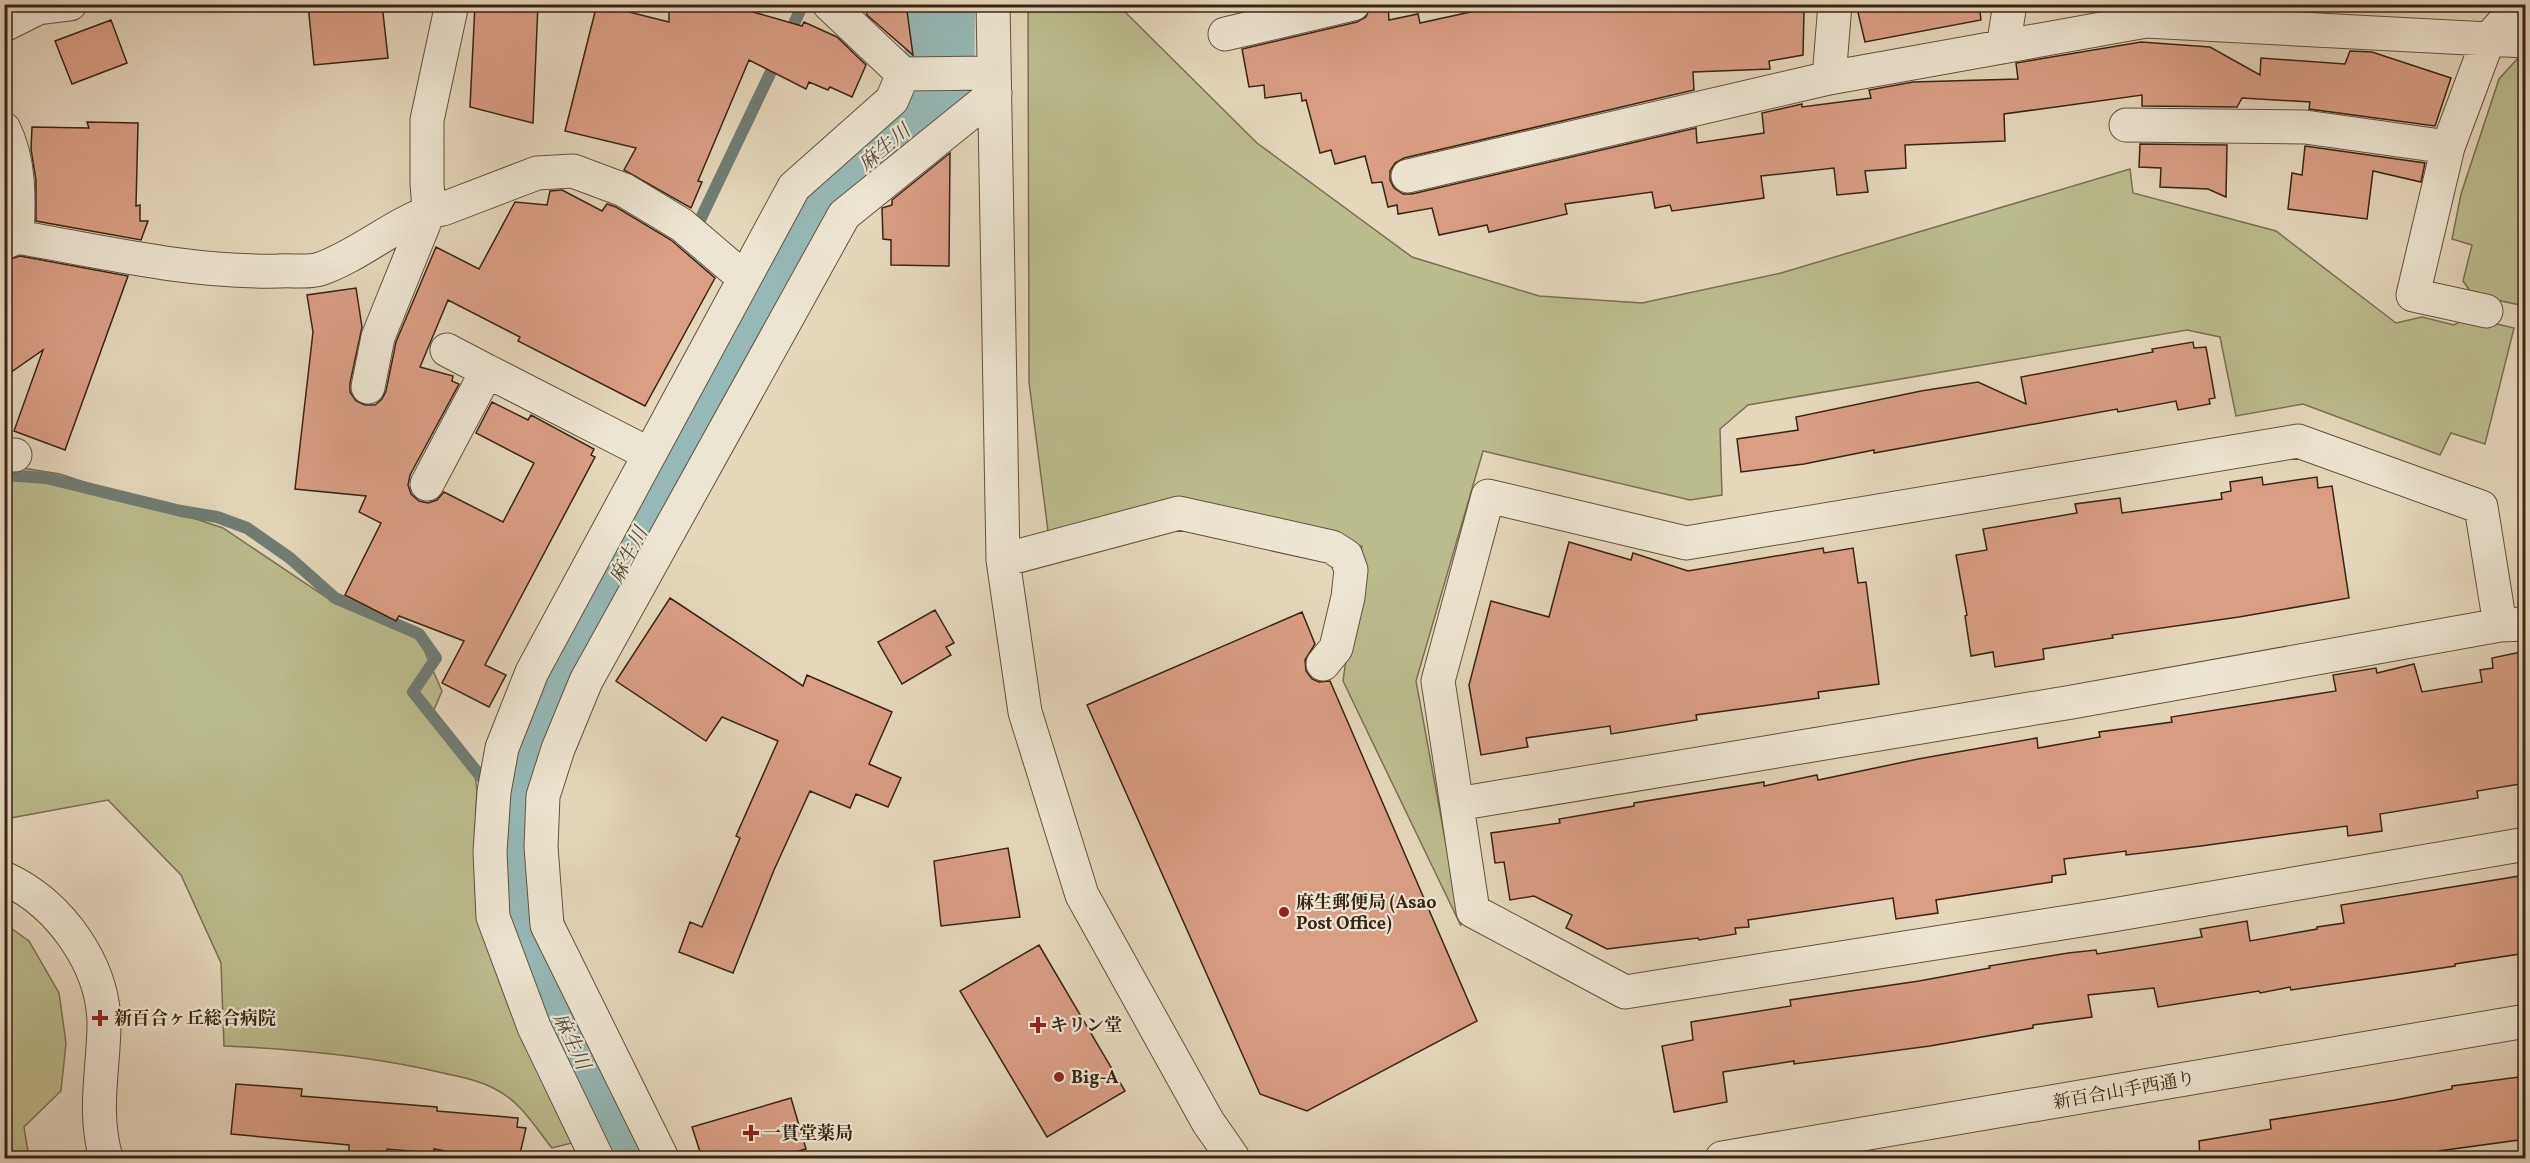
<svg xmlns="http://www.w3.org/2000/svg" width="2530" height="1163" viewBox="0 0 2530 1163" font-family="Vollkorn,'Noto Serif JP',serif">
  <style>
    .green { fill: #bbbc8c; stroke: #7a7050; stroke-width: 1.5 }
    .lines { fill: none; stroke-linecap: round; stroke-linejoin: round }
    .stream { stroke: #707d75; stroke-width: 12 }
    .river { stroke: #96b8b6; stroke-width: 70 }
    .building { fill: #da9e83; stroke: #382513; stroke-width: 1.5 }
    .minor-casing { stroke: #63523d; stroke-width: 35 }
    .minor { stroke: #ede5d3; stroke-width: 33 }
    .poi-dot { fill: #8f2418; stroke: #ede5d3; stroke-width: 2 }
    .labels { text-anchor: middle; stroke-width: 4.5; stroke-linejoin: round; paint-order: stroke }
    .poi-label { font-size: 18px; font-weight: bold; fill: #382513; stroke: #ede5d3; text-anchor: start }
    .street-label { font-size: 18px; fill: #382513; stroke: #ede5d3 }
    .water-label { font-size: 20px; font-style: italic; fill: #504a3c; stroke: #ede5d3 }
  </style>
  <rect width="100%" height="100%" fill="#e4d7bb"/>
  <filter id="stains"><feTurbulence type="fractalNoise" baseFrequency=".00333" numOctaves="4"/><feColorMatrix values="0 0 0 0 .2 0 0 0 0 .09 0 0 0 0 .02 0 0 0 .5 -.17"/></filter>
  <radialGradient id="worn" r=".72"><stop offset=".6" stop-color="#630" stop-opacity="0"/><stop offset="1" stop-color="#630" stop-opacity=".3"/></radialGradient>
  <!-- green -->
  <path class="green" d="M 1028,5 L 1118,5 L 1257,143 L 1412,257 L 1539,296 L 1642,303 L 1781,273 L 2130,169 L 2133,193 L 2276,231 L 2396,323 L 2422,317 L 2454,325 L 2468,317 L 2514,328 L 2485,444 L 2451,433 L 2440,455 L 2303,404 L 2236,416 L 2220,337 L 2187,330 L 1748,405 L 1720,429 L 1722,495 L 1690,500 L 1483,451 L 1416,681 L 1461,926 L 1343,681 L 1362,546 L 1177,504 L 1049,539 L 1029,382 Z
    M 2518,58 L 2525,59 L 2525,306 L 2473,295 L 2463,281 L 2472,245 L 2452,239 L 2461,194 L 2499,79 Z
    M 4,465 L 60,474 L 223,528 L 326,597 L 417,634 L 442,691 L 431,717 L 475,776 L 477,789 L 474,855 L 476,889 L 576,1142 L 552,1148 C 535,1127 520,1101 495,1089 C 479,1080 460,1077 443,1073 C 372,1056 297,1049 224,1046 L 221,963 L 181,875 L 108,800 L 5,819 Z
    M 5,924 L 29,941 L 59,993 L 66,1043 L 61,1091 L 24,1127 L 29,1158 L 5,1158 Z"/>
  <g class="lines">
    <!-- stream -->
    <path class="stream" d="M 787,39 L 803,4
      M 700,220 L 778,57
      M 4,475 L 46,478 L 181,511 L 217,517 L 247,528 L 290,558 L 335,598 L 419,634 L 436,658 L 413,692 L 481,777"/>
    <!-- river -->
    <path class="river" d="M 629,1158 L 559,1016 L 520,895 L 513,848 L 519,793 L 532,739 L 563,676 L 674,467 L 816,205 L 927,111 L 939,91 L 940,4"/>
  </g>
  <!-- building -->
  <path class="building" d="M 308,4 L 382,4 L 388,58 L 314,65 Z
    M 475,4 L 538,4 L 533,123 L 470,107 Z
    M 597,4 L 669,22 L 669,4 L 725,4 L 802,26 L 804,22 L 837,37 L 866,65 L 852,97 L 830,87 L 828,90 L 809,82 L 806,89 L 749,60 L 698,181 L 702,182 L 691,208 L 624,170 L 636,148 L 565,131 Z
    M 866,4 L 906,4 L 913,55 L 867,15 Z
    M 1371,4 L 1388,4 L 1389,20 L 1418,14 L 1420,23 L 1507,4 L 1729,4 L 1729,9 L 1804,11 L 1803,55 L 1769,61 L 1770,69 L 1693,72 L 1694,90 L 1404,158 L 1395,163 L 1390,171 L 1390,180 L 1394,188 L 1403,194 L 1412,194 L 1696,128 L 1697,143 L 1764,133 L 1762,113 L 1802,104 L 1802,107 L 1871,98 L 1869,90 L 1913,82 L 2018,79 L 2016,63 L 2141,42 L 2210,47 L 2260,75 L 2261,58 L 2345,64 L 2350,51 L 2372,52 L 2451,78 L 2435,126 L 2309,109 L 2310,102 L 2242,98 L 2237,107 L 2142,106 L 2142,95 L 2004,114 L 2005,141 L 1905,145 L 1906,168 L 1865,171 L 1868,192 L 1837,195 L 1834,168 L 1761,176 L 1764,198 L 1672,211 L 1670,205 L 1655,208 L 1652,192 L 1565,204 L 1567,214 L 1489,232 L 1487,225 L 1439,235 L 1432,208 L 1398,214 L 1397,205 L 1388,207 L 1382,182 L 1372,183 L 1365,156 L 1335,164 L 1331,150 L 1320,153 L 1306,100 L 1302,101 L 1301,93 L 1265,98 L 1264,85 L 1249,87 L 1242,49 L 1357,22 L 1366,17 Z
    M 1856,4 L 1979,4 L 1981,20 L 1865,42 Z
    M 111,20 L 127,63 L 72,84 L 55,41 Z
    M 87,122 L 138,123 L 136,206 L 140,205 L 140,221 L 148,221 L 141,240 L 36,221 L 36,180 L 31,149 L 32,127 L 89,128 Z
    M 2140,144 L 2227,145 L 2226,197 L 2208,189 L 2160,187 L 2161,168 L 2139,167 Z
    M 2305,146 L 2425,163 L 2421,182 L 2373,171 L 2367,219 L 2288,209 L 2292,173 L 2302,175 Z
    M 950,153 L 949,266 L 891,265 L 891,240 L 883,239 L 882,208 L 892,205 L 892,200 Z
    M 562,190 L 602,211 L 607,204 L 616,207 L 671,240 L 715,278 L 645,406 L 518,341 L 520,337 L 448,300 L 420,367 L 453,376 L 452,381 L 459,384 L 410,475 L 408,485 L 411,494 L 419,501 L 428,503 L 437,500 L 444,492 L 503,522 L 534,463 L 476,433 L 492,402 L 528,420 L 531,415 L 594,449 L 591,455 L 595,457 L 485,665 L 506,675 L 489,707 L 442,683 L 464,641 L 399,616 L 396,621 L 345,595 L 381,523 L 359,512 L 366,496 L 295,489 L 313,332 L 307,295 L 356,288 L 362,327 L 350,383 L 350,392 L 356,401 L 365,405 L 375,405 L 382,399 L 386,391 L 396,342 L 436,247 L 479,269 L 515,202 L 547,205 L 550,191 Z
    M 20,256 L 128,276 L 65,450 L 14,431 L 43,350 L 4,377 L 4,261 Z
    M 2193,342 L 2194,348 L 2206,347 L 2215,398 L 2209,399 L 2210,404 L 2178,410 L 2176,401 L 2118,412 L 2117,409 L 1874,453 L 1874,450 L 1804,464 L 1741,472 L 1737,439 L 1798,430 L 1796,417 L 1921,391 L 1978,382 L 2026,404 L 2021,377 L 2153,352 L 2152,349 Z
    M 2262,477 L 2263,485 L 2317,477 L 2318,488 L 2332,486 L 2349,598 L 2239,617 L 2112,635 L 2113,638 L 2043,649 L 2044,659 L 1995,667 L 1993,652 L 1971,656 L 1965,616 L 1967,615 L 1956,555 L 1987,550 L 1983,529 L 2077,513 L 2075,504 L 2120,498 L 2122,513 L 2222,499 L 2221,493 L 2231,491 L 2230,482 Z
    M 1569,542 L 1631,560 L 1633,553 L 1688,571 L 1823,548 L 1824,553 L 1853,548 L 1858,583 L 1866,582 L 1879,684 L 1818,692 L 1819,698 L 1696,715 L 1697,720 L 1611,734 L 1610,726 L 1526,738 L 1528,747 L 1481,755 L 1469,685 L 1491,601 L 1549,617 Z
    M 670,598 L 803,686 L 807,675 L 892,712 L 869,764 L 901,778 L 888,807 L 856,794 L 850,808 L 810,791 L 774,870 L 733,973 L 679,952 L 690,922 L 702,927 L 740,838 L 736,836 L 778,741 L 722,717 L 706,741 L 616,681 Z
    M 935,610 L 954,643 L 946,647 L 951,655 L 902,684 L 878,642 Z
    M 1302,612 L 1315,644 L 1305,660 L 1306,671 L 1312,679 L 1319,682 L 1330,681 L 1477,1021 L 1307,1111 L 1260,1094 L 1087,705 Z
    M 2526,651 L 2526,783 L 2477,791 L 2478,798 L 2380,814 L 2382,831 L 2348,836 L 2347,826 L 2201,846 L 2126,855 L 2126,851 L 2064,859 L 2066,874 L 2052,876 L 2052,882 L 1936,900 L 1938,913 L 1896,919 L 1893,898 L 1748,920 L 1749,927 L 1735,928 L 1736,934 L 1699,940 L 1698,938 L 1607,949 L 1566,928 L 1572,915 L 1534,896 L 1510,900 L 1504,862 L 1495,863 L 1491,833 L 1560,823 L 1559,819 L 1634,806 L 1634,803 L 1764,782 L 1764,786 L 1817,775 L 1818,780 L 1918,759 L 2037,738 L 2038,748 L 2100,737 L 2099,732 L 2172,722 L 2171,717 L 2336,691 L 2333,675 L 2376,668 L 2377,673 L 2414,664 L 2422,692 L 2482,682 L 2480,670 L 2493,668 L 2492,658 Z
    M 1008,848 L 1020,917 L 941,926 L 934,861 Z
    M 2526,875 L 2526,953 L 2455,964 L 2455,966 L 2353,981 L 2291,990 L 2290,987 L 2260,993 L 2259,991 L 2158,1007 L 2154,988 L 2088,995 L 2092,1017 L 2033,1025 L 2033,1028 L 1930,1046 L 1794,1064 L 1794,1061 L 1723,1072 L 1727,1102 L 1674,1112 L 1662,1046 L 1693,1040 L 1691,1022 L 1791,1006 L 1790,1000 L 1919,981 L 1990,968 L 1989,966 L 2068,953 L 2096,950 L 2097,954 L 2202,937 L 2200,929 L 2247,921 L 2250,941 L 2317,929 L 2317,927 L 2344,923 L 2341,905 Z
    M 1039,945 L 1125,1091 L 1047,1137 L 960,991 Z
    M 2526,1076 L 2526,1139 L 2439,1151 L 2440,1158 L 2200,1158 L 2199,1141 L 2271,1129 L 2270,1120 L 2395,1100 L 2452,1089 L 2452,1086 Z
    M 236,1084 L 302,1089 L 301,1096 L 437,1107 L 437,1111 L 518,1118 L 517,1127 L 526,1128 L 519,1158 L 483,1158 L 434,1149 L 434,1153 L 387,1149 L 386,1158 L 349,1155 L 349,1145 L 231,1134 Z
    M 791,1098 L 806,1149 L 771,1158 L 702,1158 L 692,1127 Z"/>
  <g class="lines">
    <!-- minor casing -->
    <g class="minor-casing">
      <path id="minor" d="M 829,4 L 903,74
        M 993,4 L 1003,560 L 1025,712 L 1082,895 L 1208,1122 L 1233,1158
        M 4,25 L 38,8 L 70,4
        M 1225,34 L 1353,4
        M 2003,47 L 2010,4
        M 1829,78 L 1835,4
        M 2126,125 L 2305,127 L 2448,147
        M 4,129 C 20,161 19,201 17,237
        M 1408,176 L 1829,78 L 2146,21 L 2526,41
        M 4,243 L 17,237 C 104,252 191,273 279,271 C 292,270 309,273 320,269 C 360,256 406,214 443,209 L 537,173 L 573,171 L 624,190 L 682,225 L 744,278
        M 2486,311 L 2413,295 L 2448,147 L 2488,40 L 2520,4
        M 447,350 L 487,371
        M 368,387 L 378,337 L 429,211 L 427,183 L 427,120 L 452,4
        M 4,455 L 15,455
        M 427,484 L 487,371 L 649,454
        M 1003,560 L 1179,513 L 1332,547 L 1346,556 L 1351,570 L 1348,597 L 1336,648 L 1323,664
        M 2500,625 L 2481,507 L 2298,441 L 1686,543 L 1488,496 L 1438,681 L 1473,911 L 1625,992 L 2107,916 L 2526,844
        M 1457,804 L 2072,702 L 2500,625 L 2526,624
        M 4,878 C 59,902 105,966 104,1027 C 103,1073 93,1112 106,1158
        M 597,1158 L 534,1027 L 493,917 L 490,852 L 494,792 L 502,748 L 532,672 L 794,187 L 892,100 L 903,74 L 994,73
        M 662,1158 L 547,925 L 541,847 L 543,796 L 558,749 L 586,681 L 844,215 L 995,93
        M 1722,1158 L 2526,1021"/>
    </g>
    <!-- minor -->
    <use href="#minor" class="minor"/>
  </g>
  <!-- markers -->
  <g class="poi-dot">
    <circle cx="1284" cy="912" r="6"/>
    <path d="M97 1009h6v6h6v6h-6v6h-6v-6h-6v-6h6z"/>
    <path d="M1035 1016h6v6h6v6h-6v6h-6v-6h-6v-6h6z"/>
    <circle cx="1059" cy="1077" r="6"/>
    <path d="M748 1124h6v6h6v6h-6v6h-6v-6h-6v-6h6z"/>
  </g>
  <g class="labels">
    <!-- poi labels -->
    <g class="poi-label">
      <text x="1296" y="908">麻生郵便局 (Asao<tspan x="1296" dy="21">Post Office)</tspan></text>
      <text x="114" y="1024">新百合ヶ丘総合病院</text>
      <text x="1050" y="1031">キリン堂</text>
      <text x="1071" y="1083">Big-A</text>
      <text x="763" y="1139">一貫堂薬局</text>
    </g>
    <!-- street labels -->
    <g class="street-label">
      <text transform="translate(2124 1090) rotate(-10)" y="6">新百合山手西通り</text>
    </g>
    <!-- water labels -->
    <g class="water-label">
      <text transform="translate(884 147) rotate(-40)" y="7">麻生川</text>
      <text transform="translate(628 555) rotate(-63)" y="7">麻生川</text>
      <text transform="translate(572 1041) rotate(65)" y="7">麻生川</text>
    </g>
  </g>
  <!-- margin -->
  <rect width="2530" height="1163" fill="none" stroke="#e4d7bb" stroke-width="24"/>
  <rect x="6" y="6" width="2518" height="1151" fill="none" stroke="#382513" stroke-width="3"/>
  <rect x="12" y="12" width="2506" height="1139" fill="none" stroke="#382513" stroke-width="1.5"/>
  <rect width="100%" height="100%" filter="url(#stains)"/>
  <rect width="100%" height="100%" fill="url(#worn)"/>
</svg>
